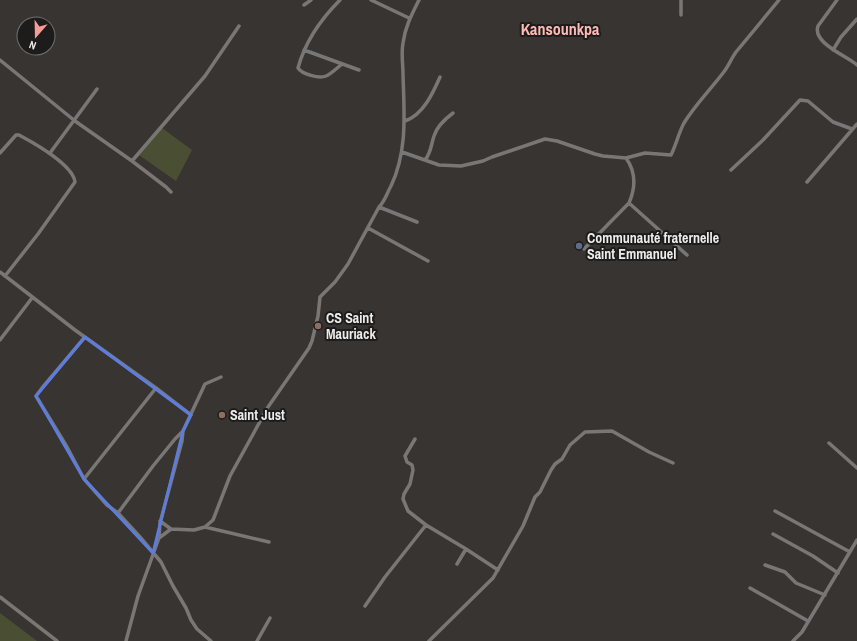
<svg xmlns="http://www.w3.org/2000/svg" width="857" height="641" viewBox="0 0 857 641" font-family="'Archivo Narrow',sans-serif">
  <style>
    .green { fill: #4a4f34 }
    .lines { fill: none; stroke-linecap: round; stroke-linejoin: round }
    .street { stroke: #797775; stroke-width: 3.5 }
    .marked { fill: none; stroke: #5c7ddd; stroke-width: 3; stroke-linejoin: round }
    .service-dot { fill: #5c6f8a; stroke: #1e1c1b; stroke-width: 1.5 }
    .education-dot { fill: #8d6e63; stroke: #1e1c1b; stroke-width: 1.5 }
    .labels { text-anchor: middle; stroke-width: 4; stroke-linejoin: round; paint-order: stroke }
    .poi-label { font-size: 14px; font-weight: bold; fill: #eeecea; stroke: #1e1c1b; text-anchor: start }
    .quarter-label { font-size: 16px; font-weight: bold; fill: #febab6; stroke: #1e1c1b }
  </style>
  <rect width="100%" height="100%" fill="#383432"/>
  <!-- green -->
  <path class="green" d="M 162,128 L 192,150 L 176,181 L 139,155 Z
    M 0,613 L 37,641 L 0,641 Z"/>
  <g class="lines">
    <!-- street -->
    <path class="street" d="M 340,0 C 321,19 305,42 298,68 C 302,74 319,79 326,76 C 331,74 337,68 342,64
      M 371,0 L 409,18
      M 837,0 L 818,26 C 812,43 847,56 857,65
      M 304,5 L 311,0
      M 681,15 L 681,0
      M 304,50 L 359,70
      M 833,50 L 841,37 L 857,19
      M 0,60 L 75,121 L 132,161 L 166,187 L 171,192
      M 405,121 C 423,115 433,93 440,77
      M 402,152 L 439,165 L 461,166 L 483,161 L 492,157 L 545,139 L 557,141 L 595,154 L 603,156 L 626,158 L 645,153 L 671,155 C 676,145 679,132 684,123 C 695,105 710,90 723,73 C 728,67 731,59 736,52 L 779,0
      M 0,153 L 16,135 L 19,135 C 34,143 73,165 75,182 L 38,234 L 5,276
      M 50,153 L 97,89
      M 425,160 C 431,153 431,145 434,136 C 437,126 445,119 453,113
      M 132,161 L 205,76 L 239,26
      M 731,170 L 763,140 L 800,100 L 808,101 L 833,122 L 852,129
      M 807,182 L 857,124
      M 629,203 L 687,255
      M 379,207 L 417,222
      M 368,228 L 428,261
      M 584,249 L 629,203 C 636,187 636,172 626,158
      M 0,272 L 75,330 L 156,388 L 191,415
      M 85,337 L 42,388 L 36,396 L 67,447 L 84,479 L 107,505 L 118,513 L 140,537 L 161,562 L 173,586 L 186,608 L 191,620 L 197,629 L 211,641
      M 0,340 L 32,298
      M 415,439 L 405,456 L 407,462 L 412,465 L 413,470 L 410,484 L 404,494 L 403,499 L 408,511 L 426,525 L 466,549 L 498,570
      M 829,443 L 857,468
      M 84,479 L 156,388
      M 775,511 L 850,552
      M 118,513 L 153,466 L 175,439 L 183,431 L 205,384 L 221,377
      M 160,521 L 171,529 L 194,530 L 205,527 L 269,542
      M 205,527 L 213,520 L 230,476 L 268,407 L 309,348 L 312,341 L 318,316 L 320,297 L 335,282 L 348,264 L 379,207 C 385,201 387,193 391,186 C 408,150 404,112 403,74 C 403,64 401,53 403,43 C 405,27 412,14 419,0
      M 773,534 L 813,556 L 838,573
      M 159,538 L 171,529
      M 457,564 L 466,549
      M 765,565 L 785,572 L 796,583 L 825,595
      M 750,588 L 808,621
      M 0,597 L 57,641
      M 365,606 L 385,577 L 426,525
      M 126,641 L 138,596 L 159,538 L 160,523 L 182,441 L 183,431
      M 257,641 L 270,618
      M 429,641 L 493,578 L 523,526 L 535,497 L 540,492 L 551,470 L 555,464 L 562,459 L 570,445 L 585,432 L 612,431 L 649,452 L 673,463
      M 793,641 L 802,632 L 857,540"/>
  </g>
  <!-- marked area -->
  <path class="marked" d="M 85,337 L 191,415 L 183,431 L 153,553 L 84,479 L 36,396 Z"/>
  <!-- markers -->
  <circle class="service-dot" cx="579" cy="246" r="4"/>
  <g class="education-dot">
    <circle cx="318" cy="326" r="4"/>
    <circle cx="222" cy="415" r="4"/>
  </g>
  <g class="labels">
    <!-- poi labels -->
    <g class="poi-label">
      <text x="587" y="243">Communauté fraternelle<tspan x="587" dy="16">Saint Emmanuel</tspan></text>
      <text x="326" y="323">CS Saint<tspan x="326" dy="16">Mauriack</tspan></text>
      <text x="230" y="420">Saint Just</text>
    </g>
    <!-- quarter labels -->
    <g class="quarter-label">
      <text x="560" y="35">Kansounkpa</text>
    </g>
  </g>
  <!-- north arrow -->
  <g transform="translate(36 36) rotate(200)"><circle r="19" fill="#1e1c1b" stroke="#716f6e"/>
  <path d="M0-3L7 15L0 10L-7 15Z" fill="#f59b98"/>
  <text y="-6" font-size="11" font-weight="bold" text-anchor="middle" fill="#eeecea">N</text>
  </g>
</svg>
